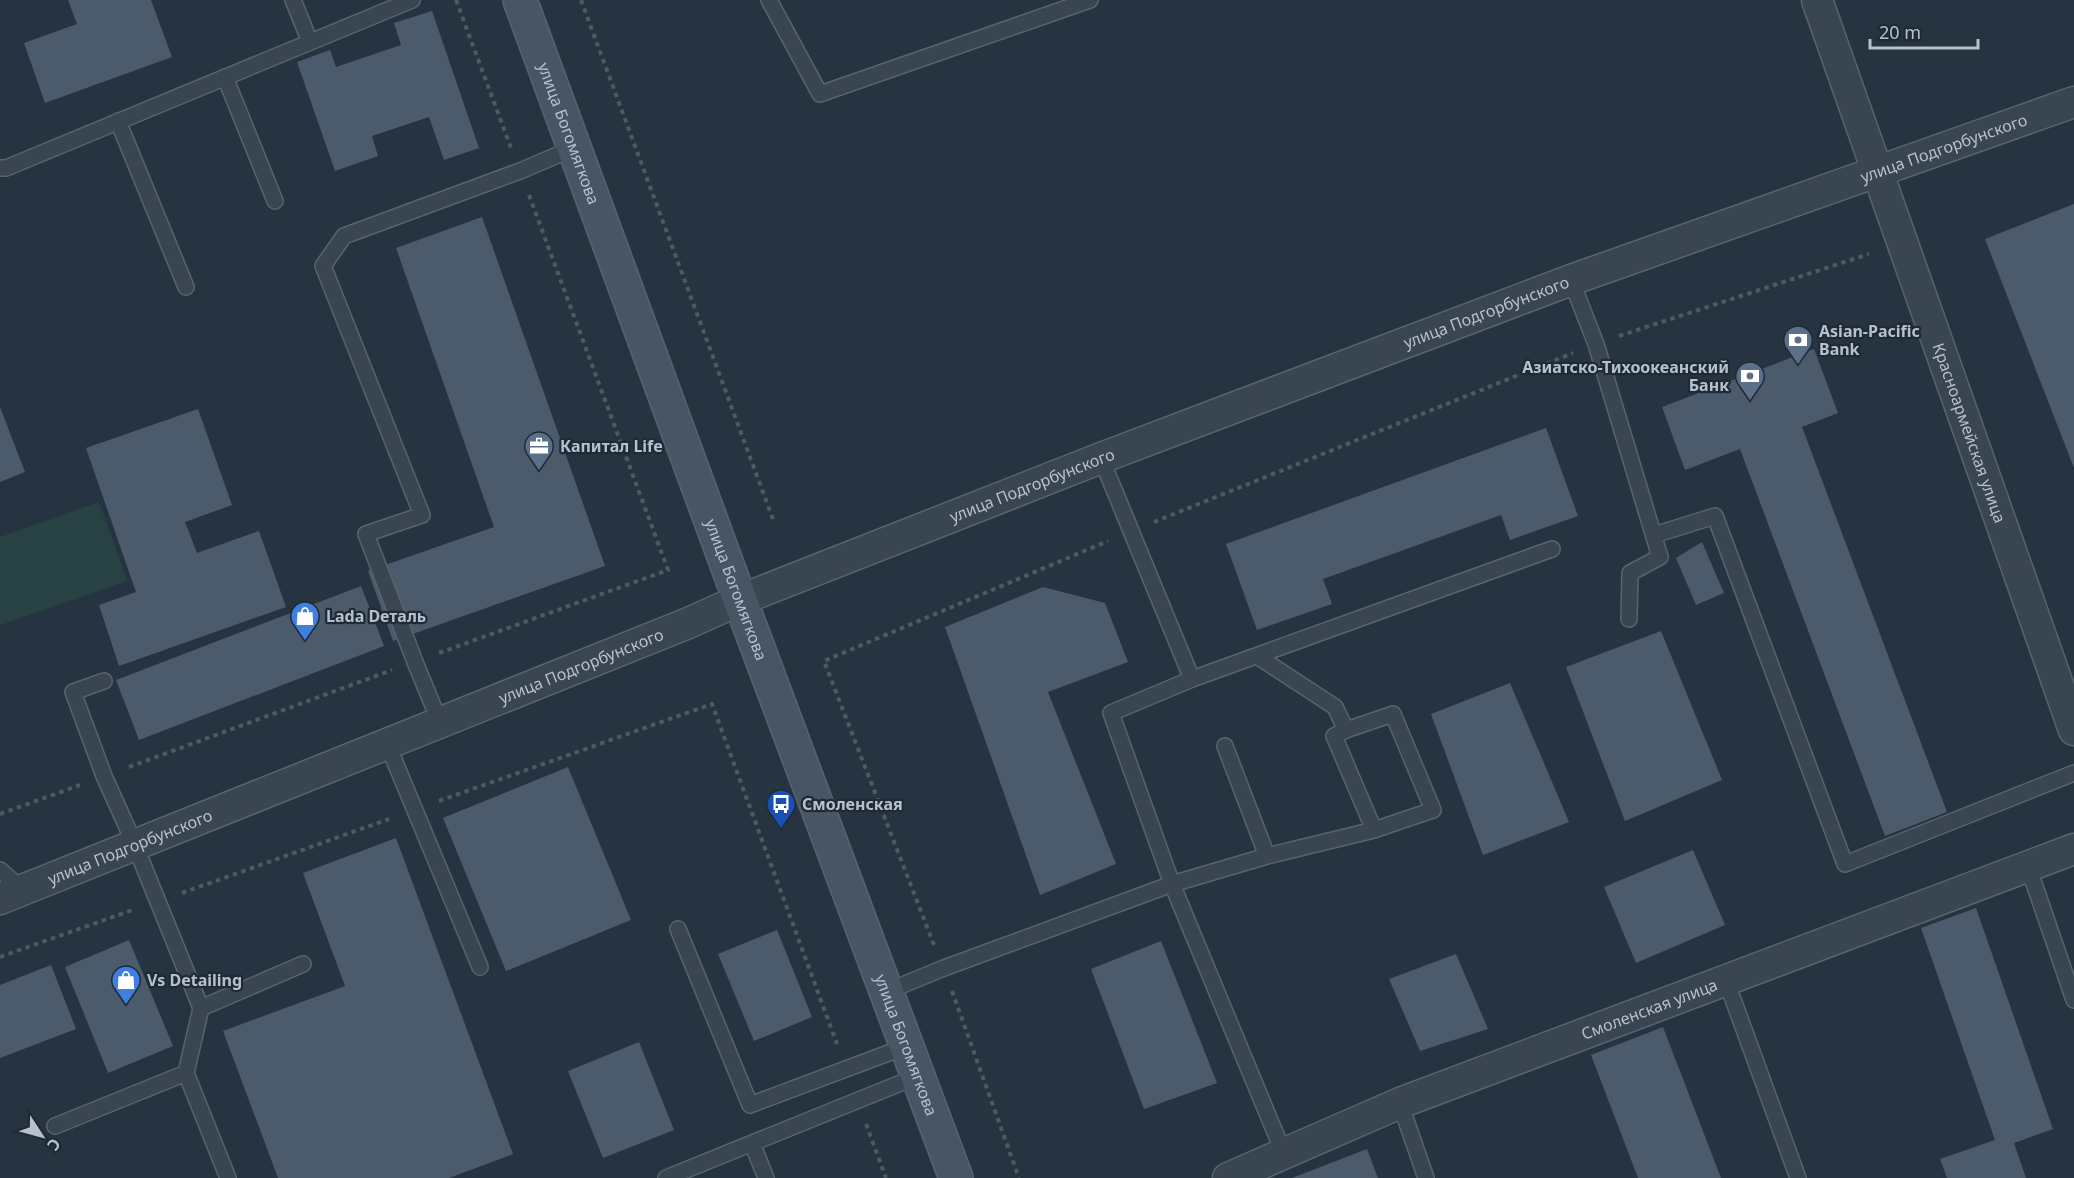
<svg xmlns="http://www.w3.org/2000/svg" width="2074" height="1178" viewBox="0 0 2074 1178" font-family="'Noto Sans',sans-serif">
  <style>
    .pitch { fill: #284243 }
    .building { fill: #4c5b6b }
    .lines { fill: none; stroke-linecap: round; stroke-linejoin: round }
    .lane-casing { stroke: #58636f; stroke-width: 18 }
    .street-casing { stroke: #58636f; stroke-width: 33 }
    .secondary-casing { stroke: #58636f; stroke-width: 36 }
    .path { stroke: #465e60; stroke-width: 4; stroke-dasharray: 4.5 4.5; stroke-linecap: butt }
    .lane { stroke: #3a4552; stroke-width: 15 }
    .street { stroke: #3a4552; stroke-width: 30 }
    .secondary { stroke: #485565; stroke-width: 33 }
    .labels { text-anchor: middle; stroke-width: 4.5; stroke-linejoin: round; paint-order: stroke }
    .street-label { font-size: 16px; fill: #b7c0cc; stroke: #1f2a37 }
    .poi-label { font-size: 16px; font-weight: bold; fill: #b7c0cc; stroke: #1f2a37; text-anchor: start }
  </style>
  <rect width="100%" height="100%" fill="#263442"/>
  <!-- pitch -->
  <path class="pitch" d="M 99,502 L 127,581 L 0,625 L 0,537 Z"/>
  <!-- building -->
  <path class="building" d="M 68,0 L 151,0 L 172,57 L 45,103 L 24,43 L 77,24 Z
    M 432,11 L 479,148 L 444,160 L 429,117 L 372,136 L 378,156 L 335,171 L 297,62 L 330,50 L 336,67 L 401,45 L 394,23 Z
    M 2074,204 L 2074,468 L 1985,239 Z
    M 482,217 L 605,566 L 393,641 L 368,571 L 494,527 L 396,248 Z
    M 1814,349 L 1838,413 L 1802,427 L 1947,812 L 1885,836 L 1740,449 L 1685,470 L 1662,407 Z
    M 0,407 L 25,472 L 0,482 Z
    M 198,409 L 232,505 L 185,522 L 197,553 L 259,531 L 286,607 L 119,666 L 99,605 L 136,592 L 86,448 Z
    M 1546,428 L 1578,516 L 1510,540 L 1501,515 L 1323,579 L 1332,604 L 1257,630 L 1226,544 Z
    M 1702,542 L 1724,593 L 1696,605 L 1676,558 Z
    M 361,586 L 384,646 L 139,740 L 116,680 Z
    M 1043,587 L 1105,603 L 1128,662 L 1048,692 L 1116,864 L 1040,895 L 945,627 Z
    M 1661,631 L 1722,780 L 1625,821 L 1566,667 Z
    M 1510,683 L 1569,822 L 1483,855 L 1431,714 Z
    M 568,767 L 631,920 L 506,971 L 443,818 Z
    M 396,838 L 513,1154 L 449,1178 L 278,1178 L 223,1031 L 345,986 L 303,873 Z
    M 1693,850 L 1725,925 L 1636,963 L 1604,887 Z
    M 1976,908 L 2053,1129 L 2014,1143 L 2026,1178 L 1947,1178 L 1940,1159 L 1995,1140 L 1921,928 Z
    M 777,930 L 812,1017 L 754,1041 L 718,954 Z
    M 129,940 L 173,1046 L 108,1073 L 65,967 Z
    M 1161,941 L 1217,1083 L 1144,1109 L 1091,969 Z
    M 1456,954 L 1488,1029 L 1420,1051 L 1389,979 Z
    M 51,965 L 76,1029 L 0,1058 L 0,985 Z
    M 1663,1027 L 1721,1178 L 1638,1178 L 1591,1055 Z
    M 639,1042 L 674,1130 L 603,1158 L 568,1071 Z
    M 1367,1149 L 1378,1178 L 1292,1178 Z"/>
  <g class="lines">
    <!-- lane casing -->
    <g class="lane-casing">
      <path id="lane" d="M 293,0 L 310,42
        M 769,0 L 820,94 L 1090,0
        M 225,77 L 275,201
        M 118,121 L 186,287
        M 0,168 L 6,168 L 412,0
        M 1571,280 L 1596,344 L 1660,557 L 1630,573 L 1629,619
        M 1101,458 L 1192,679
        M 1654,535 L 1715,516 L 1845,864 L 2074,773
        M 1257,656 L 1335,707 L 1346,730 L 1393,714 L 1433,810 L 1374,830 L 1334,736 L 1346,730
        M 104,681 L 73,692 L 104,776 L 135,845 L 201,1008 L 186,1073 L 228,1178
        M 440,723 L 415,662 L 366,534 L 422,515 L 323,266 L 344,236 L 520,171 L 574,148
        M 387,743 L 480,967
        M 1225,746 L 1267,856
        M 2028,866 L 2074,1000
        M 0,870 L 23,890
        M 678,929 L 750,1105 L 907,1046
        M 1726,980 L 1798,1178
        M 888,991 L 944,968 L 1172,884 L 1267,856 L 1374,830
        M 201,1008 L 303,964
        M 1400,1103 L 1426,1178
        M 55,1126 L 186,1073
        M 752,1143 L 766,1178
        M 1284,1154 L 1172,884 L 1111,713 L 1192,679 L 1552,549
        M 666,1178 L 918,1076"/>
    </g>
    <!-- street casing -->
    <g class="street-casing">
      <g id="street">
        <path id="s1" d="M 1817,0 L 2074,730"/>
        <path id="s2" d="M 0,899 L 686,624 L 740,600 L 1101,458 L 1571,280 L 2074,102"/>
        <path id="s3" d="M 1228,1178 L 1400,1103 L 2074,849"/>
      </g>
    </g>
    <!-- secondary casing -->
    <g class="secondary-casing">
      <g id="secondary">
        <path id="s4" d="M 520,0 L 740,600 L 956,1178"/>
      </g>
    </g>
    <!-- path -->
    <path class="path" d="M 456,0 L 511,148
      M 581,0 L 774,522
      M 1619,336 L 1869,254
      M 1154,522 L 1573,353
      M 439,653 L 668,570 L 529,195
      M 129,767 L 392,670
      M 439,801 L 712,704 L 837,1044
      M 0,814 L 80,785
      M 182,893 L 389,819
      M 934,945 L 824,661 L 1108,541
      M 0,957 L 135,909
      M 952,991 L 1019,1178
      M 866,1124 L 886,1178"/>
    <!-- lane -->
    <use href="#lane" class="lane"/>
    <!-- street -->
    <use href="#street" class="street"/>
    <!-- secondary -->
    <use href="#secondary" class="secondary"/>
  </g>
  <!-- icons -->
  <defs>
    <g id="bank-pin" transform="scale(1.5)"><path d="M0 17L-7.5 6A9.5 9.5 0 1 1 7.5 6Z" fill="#5c6f8a" stroke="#1f2a37"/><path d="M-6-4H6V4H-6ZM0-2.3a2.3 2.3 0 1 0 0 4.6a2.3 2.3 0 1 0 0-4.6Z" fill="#fff"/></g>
    <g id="office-pin" transform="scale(1.5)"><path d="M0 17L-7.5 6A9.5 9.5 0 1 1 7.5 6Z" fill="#5c6f8a" stroke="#1f2a37"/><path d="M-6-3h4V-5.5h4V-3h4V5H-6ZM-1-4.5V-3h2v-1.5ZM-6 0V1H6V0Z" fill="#fff"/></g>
    <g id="shop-pin" transform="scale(1.5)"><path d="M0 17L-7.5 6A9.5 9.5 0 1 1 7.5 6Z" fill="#3f7fe0" stroke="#1f2a37"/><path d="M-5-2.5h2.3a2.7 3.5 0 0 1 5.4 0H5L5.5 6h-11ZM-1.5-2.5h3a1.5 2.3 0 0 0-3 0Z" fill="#fff"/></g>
    <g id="bus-pin" transform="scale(1.5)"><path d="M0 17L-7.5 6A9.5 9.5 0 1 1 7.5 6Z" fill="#1a4fb4" stroke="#1f2a37"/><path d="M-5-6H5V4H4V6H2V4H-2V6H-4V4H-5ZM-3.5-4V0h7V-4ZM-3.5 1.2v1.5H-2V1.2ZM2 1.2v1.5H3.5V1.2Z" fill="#fff"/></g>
  </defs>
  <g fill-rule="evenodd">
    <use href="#bank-pin" x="1798" y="340"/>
    <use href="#bank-pin" x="1750" y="376"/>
    <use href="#office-pin" x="539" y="446"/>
    <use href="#shop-pin" x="305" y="616"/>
    <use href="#bus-pin" x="781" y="804"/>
    <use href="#shop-pin" x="126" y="980"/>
  </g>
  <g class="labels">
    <!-- street labels -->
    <g class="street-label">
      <text dy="6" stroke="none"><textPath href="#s4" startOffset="142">улица Богомягкова</textPath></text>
      <text dy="6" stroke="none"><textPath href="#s2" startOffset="2084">улица Подгорбунского</textPath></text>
      <text dy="6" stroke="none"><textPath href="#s2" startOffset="1598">улица Подгорбунского</textPath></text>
      <text dy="6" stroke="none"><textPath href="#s1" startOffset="459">Красноармейская улица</textPath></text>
      <text dy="6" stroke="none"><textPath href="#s2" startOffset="1112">улица Подгорбунского</textPath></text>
      <text dy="6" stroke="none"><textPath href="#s4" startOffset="628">улица Богомягкова</textPath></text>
      <text dy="6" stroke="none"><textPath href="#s2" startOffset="626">улица Подгорбунского</textPath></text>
      <text dy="6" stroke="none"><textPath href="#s2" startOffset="140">улица Подгорбунского</textPath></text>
      <text dy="6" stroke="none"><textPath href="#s3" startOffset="454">Смоленская улица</textPath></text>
      <text dy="6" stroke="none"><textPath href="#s4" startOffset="1114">улица Богомягкова</textPath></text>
    </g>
    <!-- poi labels -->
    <g class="poi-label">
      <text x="1819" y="337">Asian-Pacific<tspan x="1819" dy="18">Bank</tspan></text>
      <text x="1729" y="373" text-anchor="end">Азиатско-Тихоокеанский<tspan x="1729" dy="18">Банк</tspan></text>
      <text x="560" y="452">Капитал Life</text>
      <text x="326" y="622">Lada Dеталь</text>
      <text x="802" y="810">Смоленская</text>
      <text x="147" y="986">Vs Detailing</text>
    </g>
  </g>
  <!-- north arrow -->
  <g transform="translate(42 1136) rotate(126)" stroke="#1f2a37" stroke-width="4.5" paint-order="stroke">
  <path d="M0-4.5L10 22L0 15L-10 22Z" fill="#b7c0cc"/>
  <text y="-9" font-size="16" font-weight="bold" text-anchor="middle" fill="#b7c0cc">С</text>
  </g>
  <!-- scale -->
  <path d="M1870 39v9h108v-9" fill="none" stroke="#b7c0cc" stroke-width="3"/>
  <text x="1879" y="39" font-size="18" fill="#b7c0cc" stroke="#1f2a37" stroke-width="4.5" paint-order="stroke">20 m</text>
</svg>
